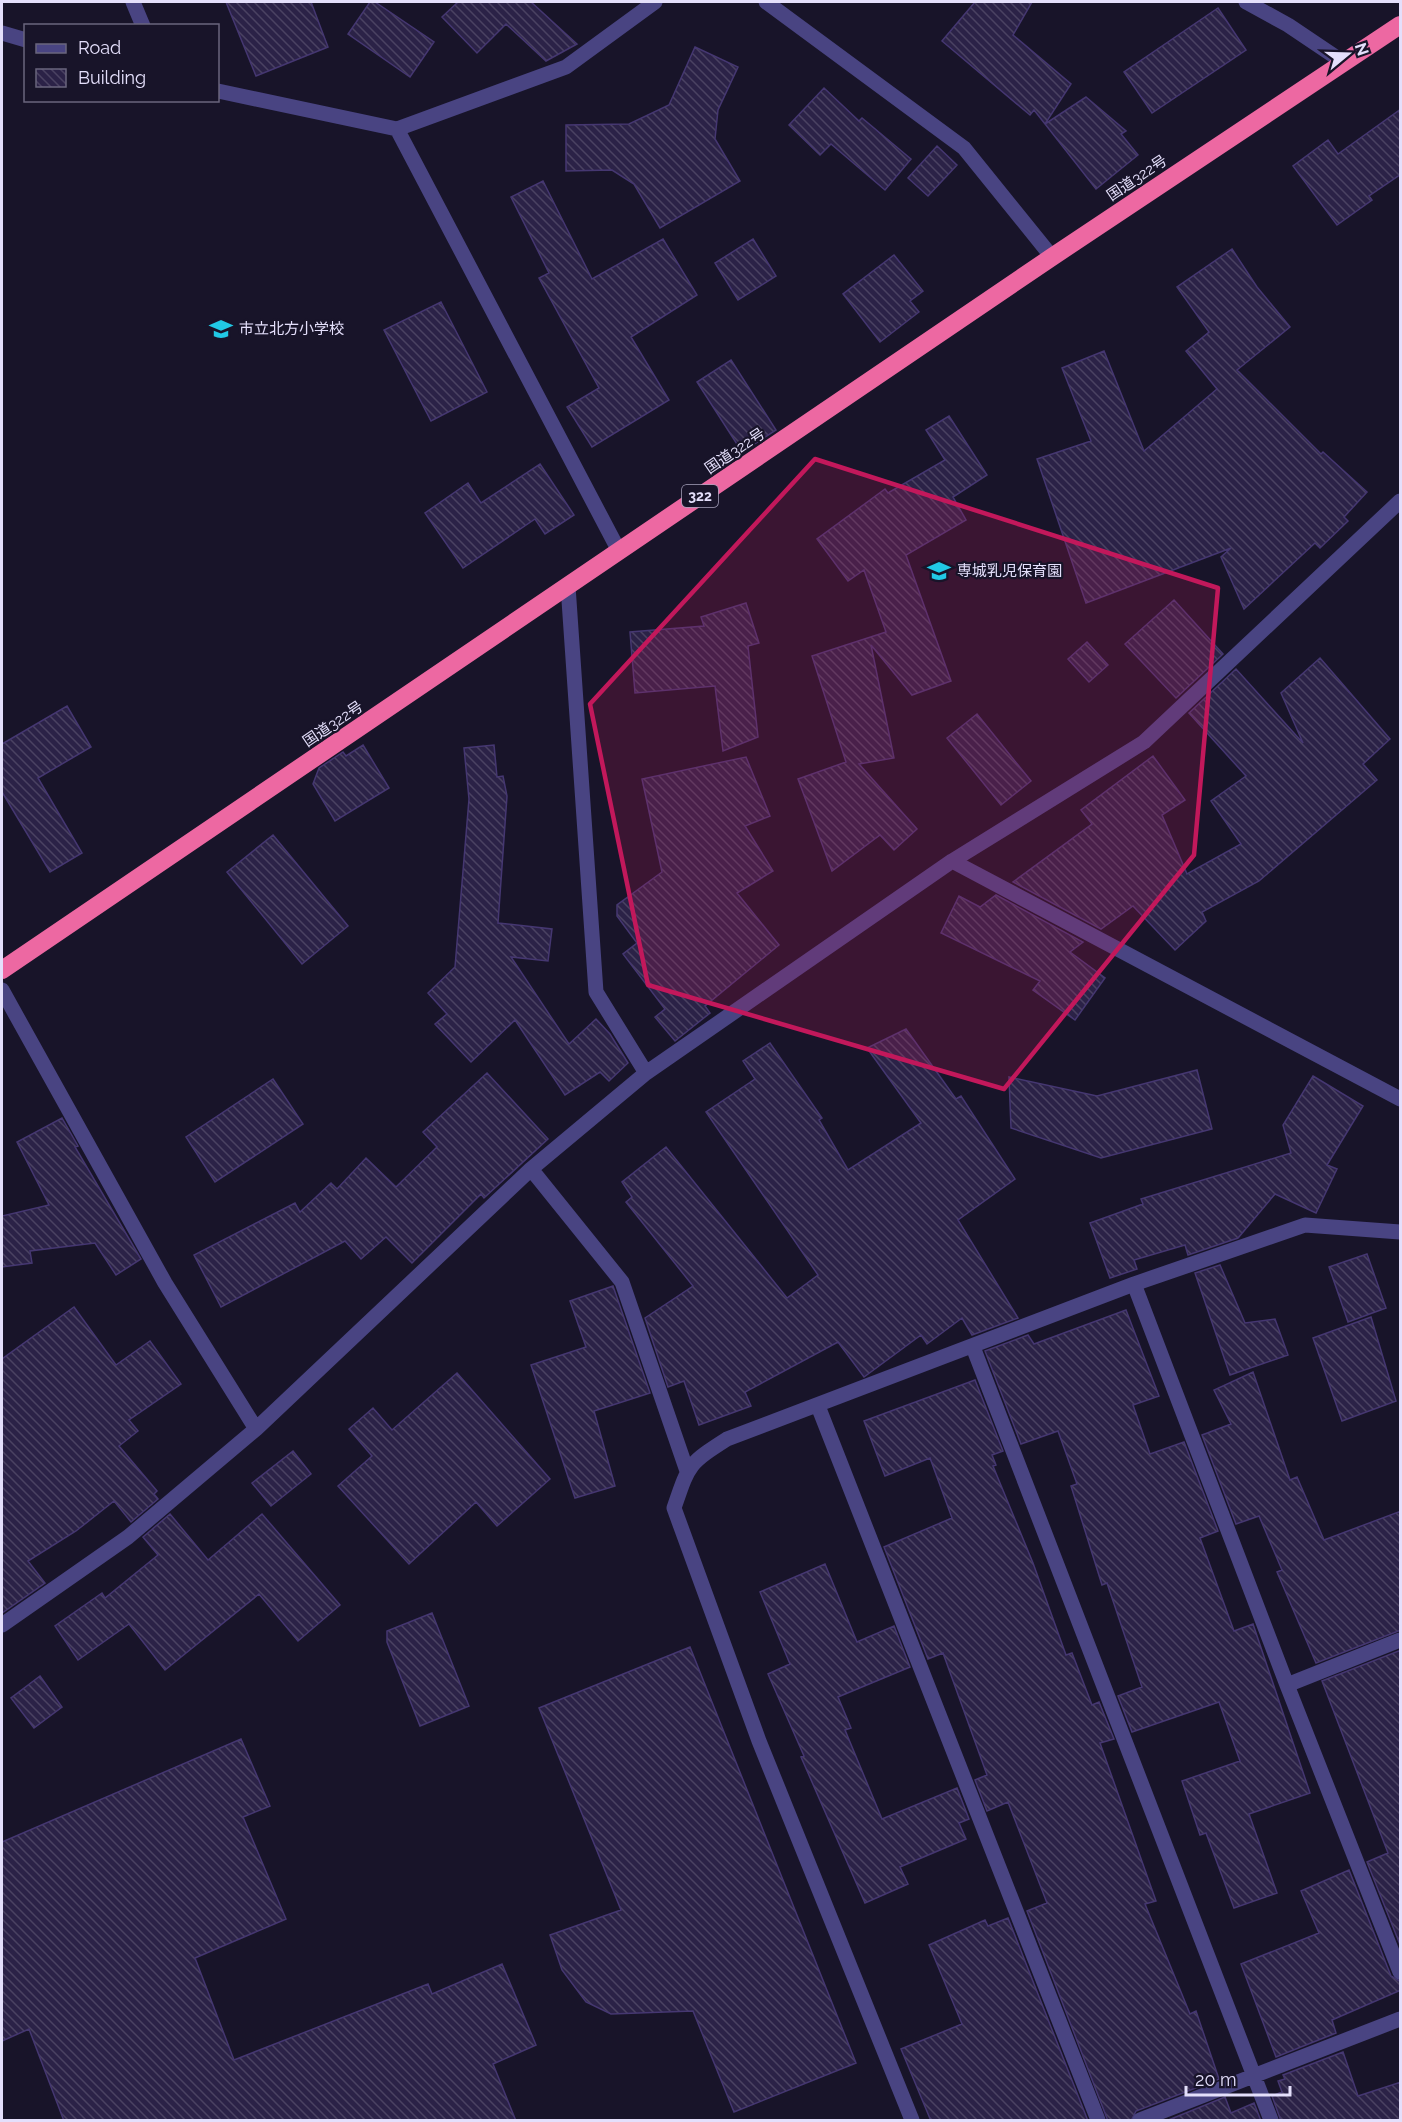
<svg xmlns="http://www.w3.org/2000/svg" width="1402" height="2122" viewBox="0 0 1402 2122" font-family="Raleway,'Noto Sans JP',sans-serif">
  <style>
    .building { fill: url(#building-back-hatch); stroke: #453771; stroke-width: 1.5 }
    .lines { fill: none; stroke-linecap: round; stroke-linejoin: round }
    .minor { stroke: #494482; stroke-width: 15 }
    .highway { stroke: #ed68a2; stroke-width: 18 }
    .marked { fill: #c2185b; fill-opacity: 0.2; stroke: #c2185b; stroke-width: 4.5; stroke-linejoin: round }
    .labels { text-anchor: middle; stroke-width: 4.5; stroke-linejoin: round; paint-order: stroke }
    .shield { fill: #181429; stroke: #a7a2bc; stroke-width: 1.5 }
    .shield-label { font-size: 14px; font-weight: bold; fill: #e4dffb }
    .street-label { font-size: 15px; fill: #e4dffb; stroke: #181429 }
    .poi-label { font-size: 15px; fill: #e4dffb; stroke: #181429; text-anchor: start }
  </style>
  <defs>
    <pattern id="building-back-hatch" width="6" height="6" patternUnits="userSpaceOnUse" patternTransform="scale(1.5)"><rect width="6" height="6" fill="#2b2247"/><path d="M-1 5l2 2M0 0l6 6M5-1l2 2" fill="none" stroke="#4a4262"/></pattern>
  </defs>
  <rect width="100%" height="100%" fill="#181429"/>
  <!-- building -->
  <path class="building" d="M 226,2 L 311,2 L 328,47 L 256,76 Z
    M 370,2 L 375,2 L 434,42 L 410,77 L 348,34 Z
    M 458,2 L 531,2 L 577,44 L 546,61 L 506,24 L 477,53 L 442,17 Z
    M 975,2 L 1032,2 L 1013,35 L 1071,84 L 1045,124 L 1034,110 L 1030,115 L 942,41 Z
    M 1218,8 L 1246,50 L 1152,113 L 1124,72 Z
    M 695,47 L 738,67 L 718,110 L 715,139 L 740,181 L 660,228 L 634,184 L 612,170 L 566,171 L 566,125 L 629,124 L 669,105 Z
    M 824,88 L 859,121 L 862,118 L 911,159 L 885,190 L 831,144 L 820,155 L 789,125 Z
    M 1086,97 L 1126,131 L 1121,134 L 1138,155 L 1096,189 L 1045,124 Z
    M 1401,109 L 1401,174 L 1369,196 L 1372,200 L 1337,225 L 1293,166 L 1328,140 L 1338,154 Z
    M 937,146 L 957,165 L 928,196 L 908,178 Z
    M 543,181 L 592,279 L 663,239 L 697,295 L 631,337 L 669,400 L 592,447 L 567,407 L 599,388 L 539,278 L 549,273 L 511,197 Z
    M 753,239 L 776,276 L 738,300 L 715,263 Z
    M 1232,249 L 1257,287 L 1290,327 L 1237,370 L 1321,454 L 1323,452 L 1367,492 L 1344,517 L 1348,521 L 1320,548 L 1315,543 L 1244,609 L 1221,557 L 1231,548 L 1086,603 L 1037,459 L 1091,441 L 1062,368 L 1104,351 L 1144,451 L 1217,389 L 1186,351 L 1209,332 L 1177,287 Z
    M 894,255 L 923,291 L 910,301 L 919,312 L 880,342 L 843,294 Z
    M 441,302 L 487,392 L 431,421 L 384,330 Z
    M 731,360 L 776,430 L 742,452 L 697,382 Z
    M 949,416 L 987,475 L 953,497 L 966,520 L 906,555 L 951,681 L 912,695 L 871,645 L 894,758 L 859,764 L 917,829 L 894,850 L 880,835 L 832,871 L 798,779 L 846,762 L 812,656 L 886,632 L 864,570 L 848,581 L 817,539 L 885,489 L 888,493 L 945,460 L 926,430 Z
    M 540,464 L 574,515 L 545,534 L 535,519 L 463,568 L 425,513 L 468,483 L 481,503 Z
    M 1174,600 L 1223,654 L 1176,698 L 1125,644 Z
    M 746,603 L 759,643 L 748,646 L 758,737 L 723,751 L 715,686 L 635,693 L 630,632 L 704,626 L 701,617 Z
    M 1087,642 L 1108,665 L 1089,682 L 1068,659 Z
    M 1320,658 L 1390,739 L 1363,764 L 1377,780 L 1259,881 L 1202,912 L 1206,921 L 1175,950 L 1133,906 L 1101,929 L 1013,882 L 1092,824 L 1081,810 L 1153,756 L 1185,800 L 1162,815 L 1187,874 L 1241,844 L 1211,801 L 1246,776 L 1189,713 L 1236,669 L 1303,743 L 1281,693 Z
    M 67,706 L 91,747 L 38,778 L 82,853 L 50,872 L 2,792 L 2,744 Z
    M 977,714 L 1031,781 L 1001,805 L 947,738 Z
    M 363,745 L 389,788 L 335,821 L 313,784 L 319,768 L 343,752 L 346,756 Z
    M 494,745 L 497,777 L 503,776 L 507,796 L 498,923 L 552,929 L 548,961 L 511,957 L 569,1044 L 596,1019 L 610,1034 L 628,1063 L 609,1081 L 600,1072 L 565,1095 L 515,1020 L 471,1062 L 435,1024 L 447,1014 L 428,993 L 455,967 L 469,799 L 464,748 Z
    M 746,757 L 770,816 L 745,826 L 773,871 L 737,893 L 779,945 L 705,1006 L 710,1013 L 675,1041 L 655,1017 L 665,1009 L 623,954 L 637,943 L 617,916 L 617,905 L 662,872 L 642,779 Z
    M 273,835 L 348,926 L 302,964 L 227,872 Z
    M 996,895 L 1083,942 L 1070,952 L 1105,978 L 1075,1020 L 1033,990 L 1040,981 L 941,933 L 959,896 L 980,907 Z
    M 906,1029 L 956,1099 L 961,1096 L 1015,1179 L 958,1220 L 1018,1318 L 972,1335 L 962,1318 L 927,1344 L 921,1335 L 864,1377 L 838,1342 L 745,1392 L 751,1406 L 699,1425 L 684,1381 L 668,1387 L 645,1318 L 693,1286 L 626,1202 L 632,1197 L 622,1182 L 666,1147 L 787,1298 L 818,1275 L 706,1112 L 755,1079 L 743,1061 L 770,1043 L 822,1118 L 819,1120 L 848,1170 L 921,1123 L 867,1048 Z
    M 1197,1070 L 1212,1129 L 1101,1158 L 1011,1128 L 1009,1077 L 1097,1096 Z
    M 487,1073 L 548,1139 L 484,1198 L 481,1194 L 412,1263 L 386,1237 L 361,1259 L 345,1241 L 221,1307 L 194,1255 L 295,1203 L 300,1212 L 331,1183 L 337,1189 L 366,1158 L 396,1187 L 437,1147 L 423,1132 Z
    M 1313,1076 L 1363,1106 L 1327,1165 L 1337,1169 L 1316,1213 L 1275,1194 L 1238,1238 L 1188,1255 L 1185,1245 L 1134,1260 L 1137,1269 L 1110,1278 L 1090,1223 L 1143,1204 L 1141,1199 L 1291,1153 L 1283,1125 Z
    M 273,1079 L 303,1124 L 215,1182 L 186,1137 Z
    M 62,1118 L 78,1146 L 75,1147 L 141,1259 L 116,1275 L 95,1243 L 30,1251 L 32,1263 L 2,1267 L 2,1216 L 49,1205 L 17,1142 Z
    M 1367,1254 L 1386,1308 L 1348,1322 L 1329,1267 Z
    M 1220,1265 L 1245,1323 L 1275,1319 L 1288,1355 L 1230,1375 L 1195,1273 Z
    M 613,1286 L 650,1393 L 594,1411 L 615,1486 L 575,1498 L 531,1365 L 586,1347 L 570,1301 Z
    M 74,1307 L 116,1365 L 150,1341 L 181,1384 L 129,1420 L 138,1431 L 119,1446 L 157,1491 L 154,1494 L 158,1499 L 131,1522 L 114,1501 L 76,1531 L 28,1561 L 45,1583 L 2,1613 L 2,1359 Z
    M 1126,1310 L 1159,1396 L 1133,1405 L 1150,1454 L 1184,1442 L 1218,1531 L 1200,1538 L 1234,1631 L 1253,1624 L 1310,1793 L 1249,1814 L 1277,1893 L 1234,1908 L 1206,1833 L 1200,1835 L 1182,1781 L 1240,1761 L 1219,1702 L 1132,1732 L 1118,1696 L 1142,1687 L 1107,1583 L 1102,1585 L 1071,1486 L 1077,1484 L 1058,1431 L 1021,1444 L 985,1351 L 1028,1335 L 1034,1344 Z
    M 1371,1317 L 1396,1401 L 1342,1421 L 1313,1338 Z
    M 1253,1372 L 1290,1480 L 1297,1477 L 1324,1540 L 1401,1511 L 1401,1630 L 1316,1663 L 1277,1572 L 1282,1570 L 1259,1516 L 1236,1524 L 1202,1435 L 1231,1424 L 1214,1390 Z
    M 457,1373 L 550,1479 L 497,1526 L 476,1502 L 409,1564 L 338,1486 L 372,1456 L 349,1429 L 373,1408 L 392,1430 Z
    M 975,1380 L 1003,1451 L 992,1455 L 996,1465 L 993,1466 L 1033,1563 L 1066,1655 L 1072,1653 L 1092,1705 L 1099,1702 L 1114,1739 L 1100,1743 L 1156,1901 L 1145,1904 L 1190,2014 L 1196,2011 L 1219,2079 L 1136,2111 L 1131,2121 L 1108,2121 L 1027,1911 L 1047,1903 L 1008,1802 L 987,1811 L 975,1780 L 987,1775 L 943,1653 L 928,1659 L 884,1547 L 952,1518 L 930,1458 L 885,1476 L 864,1421 Z
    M 293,1451 L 311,1474 L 271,1506 L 252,1483 Z
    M 170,1514 L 208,1560 L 262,1514 L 340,1605 L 298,1641 L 259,1594 L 165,1670 L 129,1624 L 78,1660 L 55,1626 L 102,1593 L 105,1598 L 158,1555 L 143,1537 Z
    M 825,1564 L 857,1642 L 894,1626 L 910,1667 L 838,1697 L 851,1728 L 845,1730 L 882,1819 L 957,1788 L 969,1819 L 959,1823 L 966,1839 L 900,1867 L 908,1884 L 865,1903 L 801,1757 L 804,1756 L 768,1674 L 790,1664 L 760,1592 Z
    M 432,1613 L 469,1706 L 420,1726 L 387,1642 L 387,1631 Z
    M 690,1647 L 856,2063 L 734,2112 L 693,2011 L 611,2014 L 586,2002 L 562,1970 L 550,1935 L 621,1910 L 539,1708 Z
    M 1401,1650 L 1401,1947 L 1367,1862 L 1388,1853 L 1322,1681 Z
    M 40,1676 L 62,1707 L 34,1728 L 11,1698 Z
    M 241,1739 L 270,1806 L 243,1817 L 286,1919 L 195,1958 L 234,2060 L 428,1984 L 432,1994 L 502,1964 L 536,2045 L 493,2064 L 516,2121 L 64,2121 L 29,2029 L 2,2041 L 2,1842 Z
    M 1349,1870 L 1391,1976 L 1401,1982 L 1401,1990 L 1332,2020 L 1336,2033 L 1276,2057 L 1241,1964 L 1319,1933 L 1301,1891 Z
    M 1008,1918 L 1088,2121 L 931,2121 L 901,2049 L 962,2024 L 929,1945 L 985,1920 L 988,1926 Z
    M 1343,2052 L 1358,2096 L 1401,2082 L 1401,2121 L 1281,2121 L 1272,2096 L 1282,2092 L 1278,2081 L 1285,2079 L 1283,2075 Z
    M 1225,2097 L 1231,2113 L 1254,2103 L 1261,2121 L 1166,2121 Z"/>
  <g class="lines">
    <!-- minor -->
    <path class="minor" d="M 133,2 L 143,26
      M 766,2 L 964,148 L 1052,257
      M 1246,2 L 1288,25 L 1343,62
      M 2,33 L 26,40
      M 218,91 L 397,129 L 566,67 L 655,2
      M 397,129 L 619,551
      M 568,586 L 596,992 L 646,1073
      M 952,861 L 1400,1099
      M 2,990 L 165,1283 L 256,1429
      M 531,1169 L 622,1282 L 687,1471
      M 1134,1284 L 1287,1685 L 1400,1972
      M 973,1347 L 1271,2120
      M 818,1406 L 1098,2120
      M 2,1625 L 128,1537 L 256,1429 L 531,1169 L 646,1073 L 952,861 L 1144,742 L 1400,501
      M 1287,1685 L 1400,1640
      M 912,2120 L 759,1741 L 674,1508 C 689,1464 688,1464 727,1439 L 1134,1284 L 1305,1225 L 1400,1232
      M 1140,2120 L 1400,2019"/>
    <!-- highway -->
    <path class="highway" d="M 2,970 L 1052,257 L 1400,25"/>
  </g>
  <!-- marked area -->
  <path class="marked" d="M 815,459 L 1218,588 L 1194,855 L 1004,1089 L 648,985 L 590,704 Z"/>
  <!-- icons -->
  <defs>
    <g id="school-bare" transform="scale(1.8)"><path d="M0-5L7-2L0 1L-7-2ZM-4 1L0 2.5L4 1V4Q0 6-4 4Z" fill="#21c9e5" stroke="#181429" stroke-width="2.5" paint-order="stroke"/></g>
  </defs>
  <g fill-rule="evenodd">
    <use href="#school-bare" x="221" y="329"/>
    <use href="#school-bare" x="939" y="571"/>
  </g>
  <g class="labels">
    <!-- shield labels -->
    <rect class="shield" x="682" y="485" width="36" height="22" rx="4.5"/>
    <g class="shield-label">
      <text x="700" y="501">322</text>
    </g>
    <!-- street labels -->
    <g class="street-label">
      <text transform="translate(1137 178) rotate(-34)" y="5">国道322号</text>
      <text transform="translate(735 451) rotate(-34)" y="5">国道322号</text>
      <text transform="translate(333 724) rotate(-34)" y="5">国道322号</text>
    </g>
    <!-- poi labels -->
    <g class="poi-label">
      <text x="239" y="334">市立北方小学校</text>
      <text x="957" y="576">専城乳児保育園</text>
    </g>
  </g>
  <!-- border -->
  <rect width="1402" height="2122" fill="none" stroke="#e4dffb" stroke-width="6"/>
  <!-- legend -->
  <rect x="24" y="24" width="195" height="78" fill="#181429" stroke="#6a657d" stroke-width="1.5"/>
  <rect x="36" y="44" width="30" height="9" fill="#494482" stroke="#6a657d" stroke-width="1.5"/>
  <text x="78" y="54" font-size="18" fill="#e4dffb">Road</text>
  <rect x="36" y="69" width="30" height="18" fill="url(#building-back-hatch)" stroke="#6a657d" stroke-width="1.5"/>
  <text x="78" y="84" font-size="18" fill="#e4dffb">Building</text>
  <!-- north arrow -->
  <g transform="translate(1348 54) rotate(71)" stroke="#181429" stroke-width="4.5" paint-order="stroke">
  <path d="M0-4.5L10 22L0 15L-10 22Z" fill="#e4dffb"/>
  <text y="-9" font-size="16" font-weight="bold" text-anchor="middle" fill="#e4dffb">N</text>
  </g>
  <!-- scale -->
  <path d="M1186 2086v9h104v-9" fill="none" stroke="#e4dffb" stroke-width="3"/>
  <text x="1195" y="2086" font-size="18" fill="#e4dffb" stroke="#181429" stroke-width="4.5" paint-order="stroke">20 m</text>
</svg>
